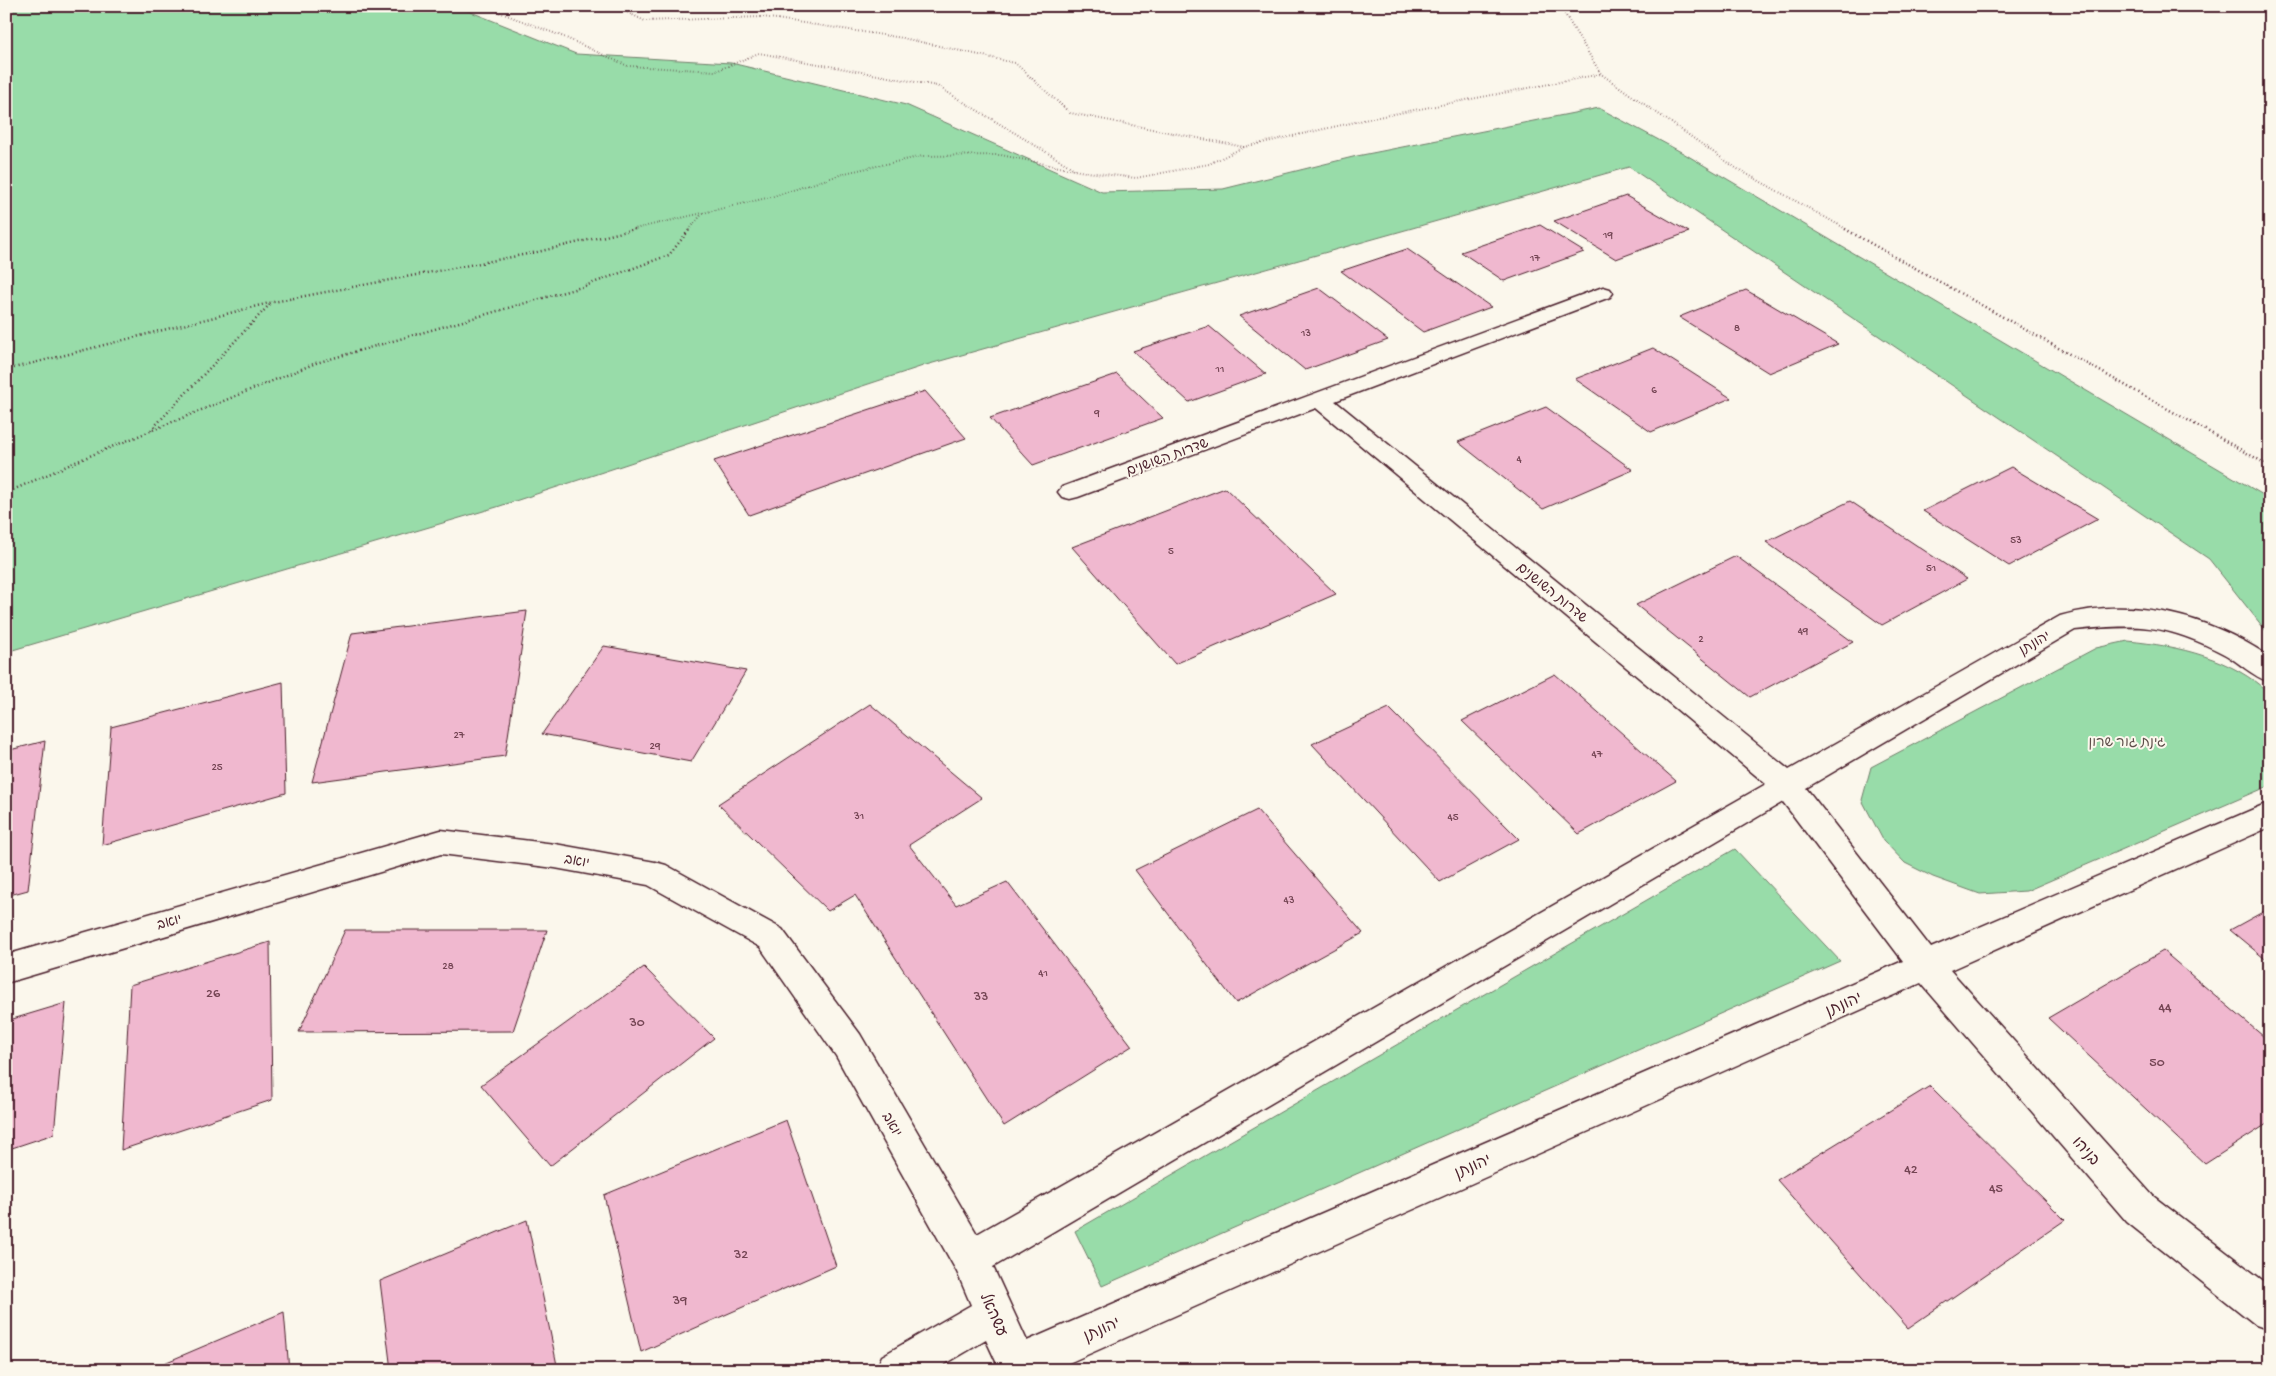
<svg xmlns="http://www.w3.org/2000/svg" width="2276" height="1376" viewBox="0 0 2276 1376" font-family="'Gochi Hand','Playpen Sans Hebrew',sans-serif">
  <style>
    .green { fill: #98dca9; stroke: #717e6a }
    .building { fill: #f0b8cf; stroke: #4a1f2b }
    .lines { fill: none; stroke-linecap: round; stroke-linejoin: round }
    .minor-casing { stroke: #4a1f2b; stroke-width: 3 }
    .path-far1 { stroke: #4a1f2b; stroke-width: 2; stroke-dasharray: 0.5 2.5; stroke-linecap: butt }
    .path { stroke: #4a1f2b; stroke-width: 2.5; stroke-dasharray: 1 3; stroke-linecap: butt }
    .minor { fill: #fbf7ec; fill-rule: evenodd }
    .labels { text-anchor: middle; stroke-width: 4; stroke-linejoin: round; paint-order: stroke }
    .number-label { font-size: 11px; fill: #744554 }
    .street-label { font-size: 14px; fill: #4a1f2b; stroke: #fbf7ec }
    .park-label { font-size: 14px; fill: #5e4e4a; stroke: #fbf7ec }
    .near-number-label { font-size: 14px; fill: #744554 }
    .near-street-label { font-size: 16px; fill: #4a1f2b; stroke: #fbf7ec }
  </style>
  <rect width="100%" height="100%" fill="#fbf7ec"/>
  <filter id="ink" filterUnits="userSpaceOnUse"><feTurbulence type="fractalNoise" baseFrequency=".02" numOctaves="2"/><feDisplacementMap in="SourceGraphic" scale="10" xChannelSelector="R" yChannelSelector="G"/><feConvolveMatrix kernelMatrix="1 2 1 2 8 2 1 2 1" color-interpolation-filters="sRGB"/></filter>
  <g filter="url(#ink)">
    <!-- green -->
    <path class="green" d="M 6,6 L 456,6 L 576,54 L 731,63 L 906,105 L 1102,192 L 1223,189 L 1357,156 L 1599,108 L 1683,153 L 2270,499 L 2270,636 L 2209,559 L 1629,167 L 926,365 L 497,507 L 6,652 Z
      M 2128,641 C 2179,646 2232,658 2270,694 L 2269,786 L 2026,891 L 1980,894 L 1933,877 L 1905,863 L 1883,840 L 1862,800 L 1871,767 L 2096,648 Z
      M 1735,849 L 1840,961 L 1102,1286 L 1075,1231 Z"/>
    <!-- building -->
    <path class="building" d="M 1626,196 L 1689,232 L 1616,259 L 1554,221 Z
      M 1540,225 L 1584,252 L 1504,281 L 1461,252 Z
      M 1407,249 L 1491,307 L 1423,332 L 1341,271 Z
      M 1319,288 L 1388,340 L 1305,370 L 1239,316 Z
      M 1746,290 L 1838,344 L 1769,373 L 1679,317 Z
      M 1209,326 L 1266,374 L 1189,402 L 1133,351 Z
      M 1653,348 L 1731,398 L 1651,432 L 1575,379 Z
      M 1117,374 L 1163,418 L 1033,465 L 990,418 Z
      M 925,391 L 966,438 L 749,515 L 714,461 Z
      M 1546,407 L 1633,470 L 1543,509 L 1458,442 Z
      M 2011,467 L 2098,519 L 2009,566 L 1923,511 Z
      M 1225,488 L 1336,594 L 1175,664 L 1072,547 Z
      M 1850,501 L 1967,579 L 1882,625 L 1766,542 Z
      M 1736,556 L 1853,642 L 1750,697 L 1636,605 Z
      M 527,611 L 505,756 L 312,782 L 352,633 Z
      M 604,646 L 746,671 L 691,762 L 542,734 Z
      M 1555,674 L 1676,781 L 1579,834 L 1462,721 Z
      M 283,682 L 286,793 L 102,845 L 111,727 Z
      M 870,704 L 982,798 L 909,845 L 956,905 L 1007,882 L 1132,1046 L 1004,1126 L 855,895 L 828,911 L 718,804 Z
      M 1389,708 L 1519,839 L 1440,882 L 1312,744 Z
      M 45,741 L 28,890 L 6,896 L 6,751 Z
      M 1257,810 L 1363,933 L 1236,1003 L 1135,870 Z
      M 2270,908 L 2270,963 L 2230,930 Z
      M 345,930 L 547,930 L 513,1031 L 299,1032 Z
      M 270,942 L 272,1100 L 121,1150 L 130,985 Z
      M 2163,951 L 2270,1042 L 2270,1122 L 2205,1164 L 2048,1018 Z
      M 644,967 L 714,1038 L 550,1166 L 481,1085 Z
      M 66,1003 L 54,1134 L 6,1150 L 6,1021 Z
      M 1930,1086 L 2065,1220 L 1908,1328 L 1777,1180 Z
      M 786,1120 L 836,1266 L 641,1352 L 604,1195 Z
      M 527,1220 L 558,1370 L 391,1370 L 380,1281 Z
      M 284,1312 L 289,1370 L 148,1370 Z"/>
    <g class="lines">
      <!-- minor casing -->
      <g class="minor-casing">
        <path id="minor" d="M 1603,287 L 1610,289 L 1613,293 L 1610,297 L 1335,401 L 1789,770 L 2060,616 C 2132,595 2209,616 2270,657 L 2270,682 C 2253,677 2239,662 2224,654 C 2167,624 2137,623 2075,630 L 1806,788 L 1931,948 L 2270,802 L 2270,827 L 1950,970 L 2153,1196 L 2270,1286 L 2270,1330 L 2256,1325 L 2127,1222 L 1921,983 L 1053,1370 L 1000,1370 L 986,1340 L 935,1370 L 876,1370 L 882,1356 L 971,1305 L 957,1272 L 836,1056 L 760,947 L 648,885 L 555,868 L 441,854 L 6,983 L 6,955 L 441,830 L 555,844 L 655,862 L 666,865 L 782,929 L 860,1034 L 977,1234 L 1766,784 L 1316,408 L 1078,497 L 1070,499 L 1062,497 L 1058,492 L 1062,487 ZM 1783,802 L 1903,961 L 1027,1341 L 993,1267 Z"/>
      </g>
      <!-- path-far1 -->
      <path class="path-far1" d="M 483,6 L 564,37 L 628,66 L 716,71 L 759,53 L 937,86 L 1076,170
        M 614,6 L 645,21 L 763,17 L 903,38 L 1015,63 L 1070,113 L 1244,147 L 1373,118 L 1601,74
        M 1560,6 L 1601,74 L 1736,168 L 1848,230
        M 630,230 L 771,197 L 849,172 L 923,156 L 1001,155 L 1079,171 L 1136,178 L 1209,164 L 1244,147
        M 689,230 L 702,214"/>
      <!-- path -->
      <path class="path" d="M 1845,229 L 2270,466
        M 6,370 L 273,302 L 533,253 L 635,229
        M 151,430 L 272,302
        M 6,493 L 87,457 L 316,363 L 585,286 L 669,255 L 690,229"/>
      <!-- minor -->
      <use href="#minor" class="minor"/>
    </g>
  </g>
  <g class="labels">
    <!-- number labels -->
    <g class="number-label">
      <text x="1608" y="238">19</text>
      <text x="1535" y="261">17</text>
      <text x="1737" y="331">8</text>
      <text x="1306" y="336">13</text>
      <text x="1220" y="372">11</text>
      <text x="1654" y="393">6</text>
      <text x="1097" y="416">9</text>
      <text x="1519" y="462">4</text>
      <text x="2016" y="543">53</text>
      <text x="1171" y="554">5</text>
      <text x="1931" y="571">51</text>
      <text x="1803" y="634">49</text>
      <text x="1701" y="642">2</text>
      <text x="459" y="738">27</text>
      <text x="655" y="749">29</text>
      <text x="1597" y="757">47</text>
      <text x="217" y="770">25</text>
      <text x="859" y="819">31</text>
      <text x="1453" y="820">45</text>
      <text x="1289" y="903">43</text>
      <text x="448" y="969">28</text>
      <text x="1043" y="976">41</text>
    </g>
    <!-- street labels -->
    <g class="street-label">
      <text transform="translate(1167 456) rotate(-20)" y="5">שדרות השושנים</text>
      <text transform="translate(1553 592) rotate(39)" y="5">שדרות השושנים</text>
      <text transform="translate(2034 642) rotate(-30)" y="5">יהונתן</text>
      <text transform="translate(577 860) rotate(10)" y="5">יואב</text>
      <text transform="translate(169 921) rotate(-16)" y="5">יואב</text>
      <text transform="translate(893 1124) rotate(60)" y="5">יואב</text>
    </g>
    <!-- park labels -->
    <g class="park-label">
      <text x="2127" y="746">גינת גור שרון</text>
    </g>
    <!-- near-number labels -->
    <g class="near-number-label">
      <text x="213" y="997">26</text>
      <text x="981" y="1000">33</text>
      <text x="2165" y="1011">44</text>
      <text x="637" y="1026">30</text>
      <text x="2157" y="1066">50</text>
      <text x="1911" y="1173">42</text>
      <text x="1996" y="1192">45</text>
      <text x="741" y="1258">32</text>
      <text x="680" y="1304">39</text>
    </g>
    <!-- near-street labels -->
    <g class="near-street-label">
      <text transform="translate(1843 1003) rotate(-24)" y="6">יהונתן</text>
      <text transform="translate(2087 1150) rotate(49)" y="6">בניהו</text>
      <text transform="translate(1472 1165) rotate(-24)" y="6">יהונתן</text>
      <text transform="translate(995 1314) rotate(66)" y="6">עשהאל</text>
      <text transform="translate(1101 1328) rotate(-24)" y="6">יהונתן</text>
    </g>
  </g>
  <!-- margin -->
  <rect width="2276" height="1376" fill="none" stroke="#fbf7ec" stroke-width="25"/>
  <rect x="12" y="12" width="2251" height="1351" fill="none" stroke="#4a1f2b" stroke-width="2" filter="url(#ink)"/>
</svg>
